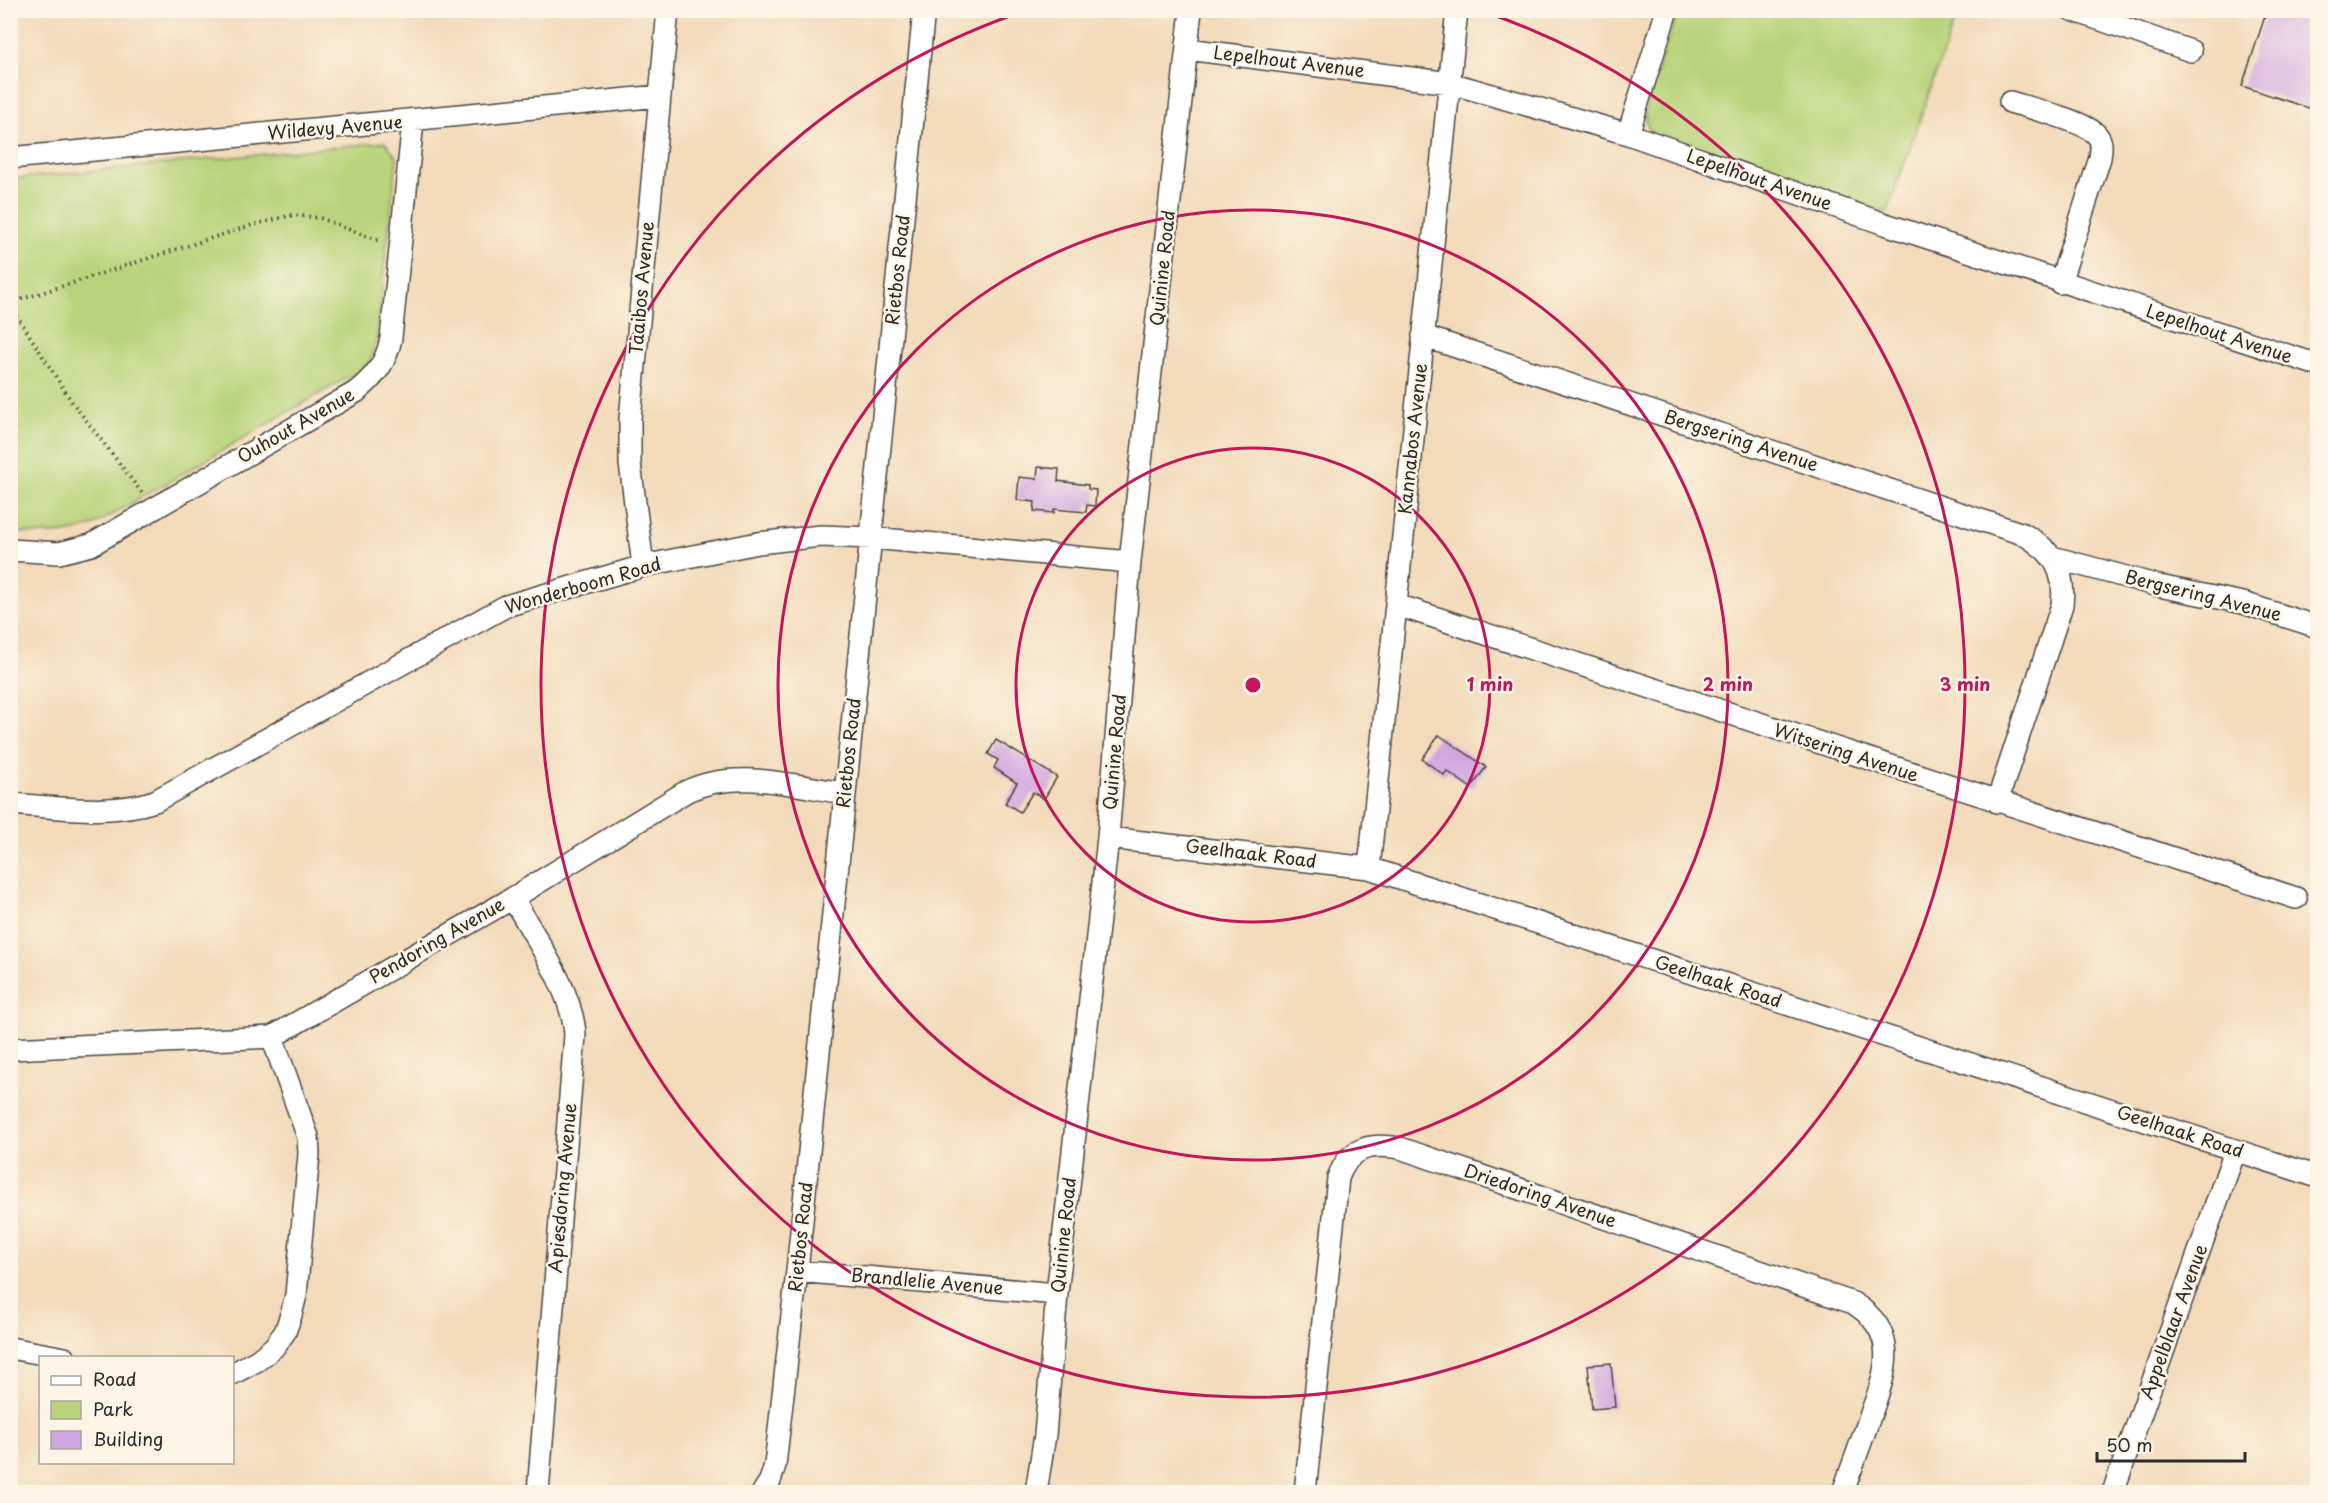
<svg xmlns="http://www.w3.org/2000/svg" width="2328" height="1503" viewBox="0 0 2328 1503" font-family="'Playpen Sans',sans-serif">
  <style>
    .green { fill: #b8d379; stroke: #727f52; stroke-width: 1.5 }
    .building { fill: #d2a7e1 }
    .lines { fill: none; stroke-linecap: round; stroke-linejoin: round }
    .street-casing { stroke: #494540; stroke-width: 24 }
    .path { stroke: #494540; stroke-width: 4; stroke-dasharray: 1.5 4.5; stroke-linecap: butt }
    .street { stroke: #fff; stroke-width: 21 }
    .ring { fill: none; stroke: #c2185b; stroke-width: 3 }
    .labels { text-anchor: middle; stroke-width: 5; stroke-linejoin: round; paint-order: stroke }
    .street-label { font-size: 18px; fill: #2b2b2b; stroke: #fcf5e5 }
    .centre { fill: #c2185b; stroke: #fcf5e5; stroke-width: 3 }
    .ring-label { font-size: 18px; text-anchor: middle; font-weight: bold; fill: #c2185b; stroke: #fcf5e5; stroke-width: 5; stroke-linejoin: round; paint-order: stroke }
  </style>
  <rect width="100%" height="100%" fill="#fcf5e5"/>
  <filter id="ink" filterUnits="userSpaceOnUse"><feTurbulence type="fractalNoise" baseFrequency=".0167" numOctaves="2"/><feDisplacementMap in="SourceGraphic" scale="12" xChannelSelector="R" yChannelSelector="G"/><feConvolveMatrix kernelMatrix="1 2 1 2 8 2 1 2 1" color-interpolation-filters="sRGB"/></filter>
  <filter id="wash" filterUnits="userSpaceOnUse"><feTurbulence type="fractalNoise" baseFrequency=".008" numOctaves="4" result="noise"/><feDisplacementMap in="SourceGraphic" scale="24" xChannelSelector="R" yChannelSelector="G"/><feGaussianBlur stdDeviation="1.35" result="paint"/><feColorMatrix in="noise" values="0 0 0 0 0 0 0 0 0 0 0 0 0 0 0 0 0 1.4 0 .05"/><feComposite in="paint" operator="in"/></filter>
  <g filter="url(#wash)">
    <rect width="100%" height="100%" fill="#f3daba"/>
    <!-- green -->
    <path class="green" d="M 1678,11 L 1958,11 L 1887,213 L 1661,140 C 1645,130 1644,121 1646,103 Z
      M 385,142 L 397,157 L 376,339 L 372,358 L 362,369 L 94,525 C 63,537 43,535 11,532 L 11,179 Z"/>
    <g id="blocks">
      <!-- building -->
      <path class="building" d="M 2267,10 L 2318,10 L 2318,111 L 2242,86 Z
        M 1038,467 L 1059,469 L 1058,481 L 1088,485 L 1088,489 L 1096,490 L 1095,506 L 1087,505 L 1086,512 L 1054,509 L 1054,513 L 1034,511 L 1035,502 L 1017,500 L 1019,477 L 1037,479 Z
        M 1439,735 L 1486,767 L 1471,788 L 1447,771 L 1444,775 L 1422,759 Z
        M 996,740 L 1057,777 L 1044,799 L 1033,792 L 1020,812 L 1005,803 L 1017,783 L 994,768 L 998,760 L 988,754 Z
        M 1611,1363 L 1615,1407 L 1592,1409 L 1588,1365 Z"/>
    </g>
  </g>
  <g filter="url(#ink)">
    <use href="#blocks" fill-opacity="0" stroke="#494540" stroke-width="1.5"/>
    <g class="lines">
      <!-- street casing -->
      <g class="street-casing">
        <path id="street" d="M 2072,10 L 2191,51
          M 1187,49 L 1450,83 L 1628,134 L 1879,222 L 2318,365
          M 2010,102 C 2030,108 2085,121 2097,135 C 2103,142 2101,150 2100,158 L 2060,283
          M 1628,134 L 1667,10
          M 10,158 L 660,96
          M 1423,336 L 2023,534 C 2053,551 2066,570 2062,605 L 1997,802
          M 10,550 L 59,553 L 91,545 L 356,392 C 375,377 387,361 391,338 L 413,121
          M 2052,557 L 2159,586 L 2243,603 L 2318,627
          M 643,566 L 630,463 L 630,419 L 668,10
          M 1397,605 L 2296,898
          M 10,804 C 58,807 109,816 155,801 L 506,606 L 643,566 L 758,543 L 821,536 L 872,538 L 1130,562
          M 1108,838 L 1369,868 L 2318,1177
          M 1369,868 L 1457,10
          M 513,898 C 534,937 573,991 575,1035 L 538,1492
          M 10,1049 L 272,1037 L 513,898 L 687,791 C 736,768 793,786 845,793
          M 797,1271 L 1057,1294
          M 10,1348 L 65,1358
          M 232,1374 L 258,1360 L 274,1347 L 285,1332 L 291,1315 L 296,1295 L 309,1154 L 308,1137 L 272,1037
          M 763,1492 L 770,1481 L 775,1465 L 797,1271 L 924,10
          M 1036,1492 L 1045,1435 L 1057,1294 L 1108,838 L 1130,562 L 1191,10
          M 1305,1492 L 1338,1178 C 1349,1147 1370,1143 1400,1148 L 1853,1303 C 1904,1334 1884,1377 1868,1422 C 1860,1446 1851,1469 1843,1492
          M 2113,1492 L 2235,1151"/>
      </g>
      <!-- path -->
      <path class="path" d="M 10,303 L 252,225 L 293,215 L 320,218 L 382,242
        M 10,305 L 72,402 L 142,493"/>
      <!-- street -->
      <use href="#street" class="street"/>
    </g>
  </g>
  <!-- distance rings -->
  <g class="ring">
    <circle cx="1253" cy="685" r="237"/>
    <circle cx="1253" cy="685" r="475"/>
    <path d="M1485 12A712 712 0 1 1 1021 12"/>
  </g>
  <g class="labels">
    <!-- street labels -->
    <g class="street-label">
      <text transform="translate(1289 62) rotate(7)" y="6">Lepelhout Avenue</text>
      <text transform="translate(335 128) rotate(-5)" y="6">Wildevy Avenue</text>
      <text transform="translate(1759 180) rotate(19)" y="6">Lepelhout Avenue</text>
      <text transform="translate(1163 268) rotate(-84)" y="6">Quinine Road</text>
      <text transform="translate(898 270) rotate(-84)" y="6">Rietbos Road</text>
      <text transform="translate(642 288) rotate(-85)" y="6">Taaibos Avenue</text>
      <text transform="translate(2219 334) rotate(18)" y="6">Lepelhout Avenue</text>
      <text transform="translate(296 426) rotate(-30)" y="6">Ouhout Avenue</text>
      <text transform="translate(1413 439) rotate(-84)" y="6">Kannabos Avenue</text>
      <text transform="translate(1741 441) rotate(18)" y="6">Bergsering Avenue</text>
      <text transform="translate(583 586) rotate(-16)" y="6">Wonderboom Road</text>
      <text transform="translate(2203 596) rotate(14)" y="6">Bergsering Avenue</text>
      <text transform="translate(1115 752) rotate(-85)" y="6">Quinine Road</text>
      <text transform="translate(849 753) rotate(-84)" y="6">Rietbos Road</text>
      <text transform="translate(1846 753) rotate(18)" y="6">Witsering Avenue</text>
      <text transform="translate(1251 854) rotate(7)" y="6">Geelhaak Road</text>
      <text transform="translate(437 941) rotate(-30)" y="6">Pendoring Avenue</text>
      <text transform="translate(1718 982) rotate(18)" y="6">Geelhaak Road</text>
      <text transform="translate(2180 1132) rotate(18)" y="6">Geelhaak Road</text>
      <text transform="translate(563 1188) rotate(-85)" y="6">Apiesdoring Avenue</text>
      <text transform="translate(1540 1196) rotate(19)" y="6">Driedoring Avenue</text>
      <text transform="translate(1064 1235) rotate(-84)" y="6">Quinine Road</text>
      <text transform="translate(801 1237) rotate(-84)" y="6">Rietbos Road</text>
      <text transform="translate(927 1282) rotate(5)" y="6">Brandlelie Avenue</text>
      <text transform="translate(2174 1322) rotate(-70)" y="6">Appelblaar Avenue</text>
    </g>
  </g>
  <circle cx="1253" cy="685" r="9" class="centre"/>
  <g class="ring-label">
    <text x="1490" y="691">1 min</text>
    <text x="1728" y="691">2 min</text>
    <text x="1965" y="691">3 min</text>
  </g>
  <!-- margin -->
  <rect width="2328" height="1503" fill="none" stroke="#fcf5e5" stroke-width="36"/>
  <!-- legend -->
  <rect x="39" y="1356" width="195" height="108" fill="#fcf5e5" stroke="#a8a49b" stroke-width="1.5"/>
  <rect x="51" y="1376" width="30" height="9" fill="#ffffff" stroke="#a8a49b" stroke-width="1.5"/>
  <text x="93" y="1386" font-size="18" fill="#2b2b2b">Road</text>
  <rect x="51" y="1401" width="30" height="18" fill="#b8d379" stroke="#a8a49b" stroke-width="1.5"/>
  <text x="93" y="1416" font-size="18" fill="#2b2b2b">Park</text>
  <rect x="51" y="1431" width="30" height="18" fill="#d2a7e1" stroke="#a8a49b" stroke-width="1.5"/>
  <text x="93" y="1446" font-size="18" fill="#2b2b2b">Building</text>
  <!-- scale -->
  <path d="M2097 1452v9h148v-9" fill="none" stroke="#2b2b2b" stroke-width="3"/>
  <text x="2106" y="1452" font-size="18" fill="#2b2b2b" stroke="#fcf5e5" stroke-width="4.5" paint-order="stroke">50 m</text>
</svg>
